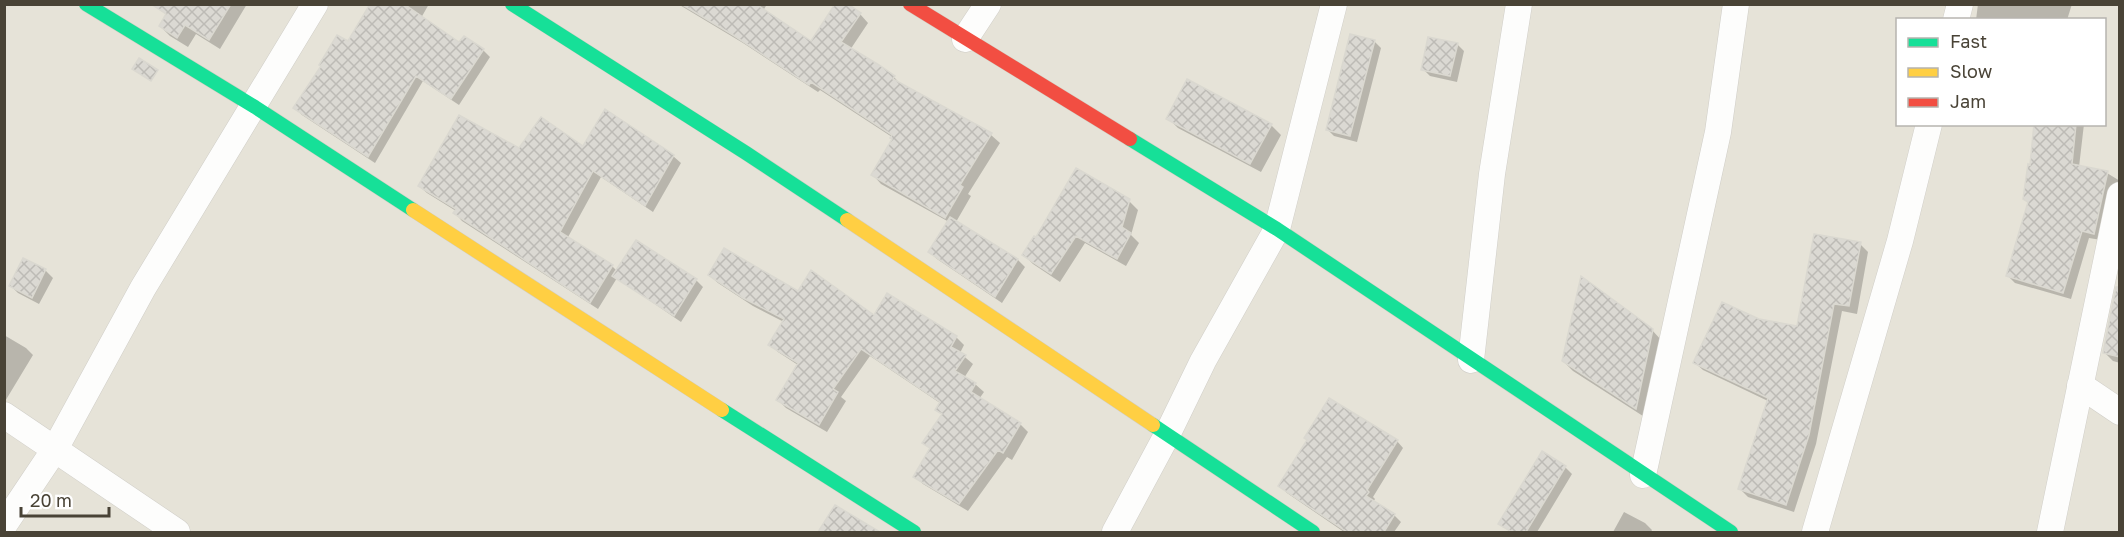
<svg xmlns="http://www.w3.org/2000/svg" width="2124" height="537" viewBox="0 0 2124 537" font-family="'Golos Text',sans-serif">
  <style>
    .residential { fill: #e6e3d8; fill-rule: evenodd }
    .shadow { fill: #0003 }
    .building { fill: url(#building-cross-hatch); stroke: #dad8d0; stroke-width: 1.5 }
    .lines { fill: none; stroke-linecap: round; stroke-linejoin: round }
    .street-casing { stroke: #d0cec8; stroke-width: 27 }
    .fast-casing { stroke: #d2cec2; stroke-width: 15 }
    .slow-casing { stroke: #d2cec2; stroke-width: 15 }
    .jam-casing { stroke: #d2cec2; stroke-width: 15 }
    .street { stroke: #fdfdfc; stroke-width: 26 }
    .fast { stroke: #16e098; stroke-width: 14 }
    .slow { stroke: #ffcf43; stroke-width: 14 }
    .jam { stroke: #f24e42; stroke-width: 14 }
  </style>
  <defs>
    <pattern id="building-cross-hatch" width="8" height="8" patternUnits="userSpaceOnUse" patternTransform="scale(1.5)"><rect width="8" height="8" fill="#dbd9d3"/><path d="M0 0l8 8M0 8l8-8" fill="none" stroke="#bdbbb6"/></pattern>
  </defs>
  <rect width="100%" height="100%" fill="#f2f1eb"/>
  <!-- residential -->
  <path class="residential" d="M 5,5 L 2119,5 L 2119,532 L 5,532 ZM 1898,20 L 2104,20 L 2104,124 L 1898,124 Z"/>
  <!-- shadow -->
  <path class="shadow" d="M 174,4 L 247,4 L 220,49 L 196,34 L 188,47 L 170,36 L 160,26 Z
    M 372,4 L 429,4 L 421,18 L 459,44 L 483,50 L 490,57 L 459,105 L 423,81 L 375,163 L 302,115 L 295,108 L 349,43 Z
    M 678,4 L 767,4 L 763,11 L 811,43 L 860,14 L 868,23 L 850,50 L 894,77 L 901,85 L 991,135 L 1000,143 L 968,194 L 971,196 L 956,222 L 1018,260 L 1025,267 L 1002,303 L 937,259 L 930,252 L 949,222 L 881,184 L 873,175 L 893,139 L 892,137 L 820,90 L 818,92 L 743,43 Z
    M 1978,4 L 2072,4 L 2067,20 L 1976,20 Z
    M 1374,41 L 1381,48 L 1357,142 L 1334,136 L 1327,129 Z
    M 1457,44 L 1464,51 L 1457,82 L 1430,76 L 1423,69 Z
    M 1168,118 L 1271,125 L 1281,135 L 1261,172 L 1178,128 Z
    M 2036,124 L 2084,124 L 2079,167 L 2107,173 L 2120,181 L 2120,190 L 2101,240 L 2089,238 L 2071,299 L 2015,283 L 2008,276 L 2029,203 Z
    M 584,148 L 673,156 L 681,163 L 653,212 L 601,177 L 567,239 L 612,266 L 617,271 L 696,280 L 703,287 L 681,322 L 617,278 L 598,309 L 462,221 L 455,213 L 456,211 L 427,193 L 419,186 L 520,150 Z
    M 1129,201 L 1138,210 L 1131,235 L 1139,243 L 1126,266 L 1085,243 L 1060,282 L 1033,264 L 1024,255 Z
    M 1860,244 L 1868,252 L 1857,314 L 1842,311 L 1816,444 L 1794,512 L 1748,497 L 1740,489 L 1768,401 L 1703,370 L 1695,363 L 1759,321 L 1798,328 Z
    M 24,260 L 46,271 L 53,278 L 39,304 L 18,293 L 11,286 Z
    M 709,275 L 799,293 L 875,317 L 956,337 L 964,345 L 960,353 L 973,364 L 964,378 L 975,384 L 984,392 L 979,399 L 1020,424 L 1028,432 L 1012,460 L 1007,457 L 968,511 L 923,484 L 914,476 L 931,449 L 924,443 L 943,416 L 937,409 L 940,403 L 870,356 L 841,397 L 846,401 L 827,432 L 786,408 L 778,400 L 798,365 L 778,352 L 770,344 L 784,322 L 753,306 L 718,283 Z
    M 2120,279 L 2120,363 L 2113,361 L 2104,352 Z
    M 1652,330 L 1662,341 L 1646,418 L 1573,371 L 1563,361 Z
    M 4,335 L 26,348 L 33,355 L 4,403 Z
    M 1308,440 L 1397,441 L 1403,448 L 1373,497 L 1375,499 L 1373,502 L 1394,515 L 1401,522 L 1394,532 L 1344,532 L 1287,493 L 1280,486 Z
    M 1565,467 L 1572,474 L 1537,532 L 1510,532 L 1500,523 Z
    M 835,507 L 870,531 L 870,532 L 820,532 Z
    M 1624,512 L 1645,523 L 1652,530 L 1651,532 L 1613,532 Z"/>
  <!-- building -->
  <path class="building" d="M 151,4 L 231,4 L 209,40 L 185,25 L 177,38 L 159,26 L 166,14 Z
    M 370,4 L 404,4 L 459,42 L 464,36 L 484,49 L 451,99 L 416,76 L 368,157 L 293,108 L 321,66 L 319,65 L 337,35 L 348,41 Z
    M 681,4 L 756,4 L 811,41 L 835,4 L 848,4 L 861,13 L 841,42 L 879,65 L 895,76 L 893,79 L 992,133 L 960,185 L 963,187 L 945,218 L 871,175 L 892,139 L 890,138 L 892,135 L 811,82 L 809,85 L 733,35 Z
    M 1350,34 L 1375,40 L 1350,136 L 1326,130 Z
    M 1428,37 L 1458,43 L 1450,76 L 1421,70 Z
    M 139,58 L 158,70 L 151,81 L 132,69 Z
    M 1187,79 L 1272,124 L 1250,164 L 1166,119 Z
    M 605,109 L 674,155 L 645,206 L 593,171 L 560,232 L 613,265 L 590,303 L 453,213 L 456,209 L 418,186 L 459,115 L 519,148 L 541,117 L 583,146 Z
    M 2034,124 L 2076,124 L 2072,164 L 2108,171 L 2094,234 L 2082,231 L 2063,293 L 2006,276 L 2028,202 L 2023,199 L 2028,164 L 2030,165 Z
    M 1076,168 L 1130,199 L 1122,227 L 1131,233 L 1117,259 L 1076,236 L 1051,274 L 1022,255 L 1034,236 L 1036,237 Z
    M 950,217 L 1018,259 L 995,297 L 928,252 Z
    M 1814,234 L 1861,242 L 1849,306 L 1834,304 L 1809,435 L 1786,505 L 1738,489 L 1768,398 L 1693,363 L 1722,302 L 1759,319 L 1797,326 Z
    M 636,240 L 697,279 L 674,316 L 612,276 Z
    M 724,248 L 798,291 L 811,270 L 874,315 L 887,293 L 957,336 L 951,347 L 966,355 L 955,371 L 976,383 L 971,392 L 1021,423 L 1003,453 L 998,450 L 959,504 L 913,477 L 930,448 L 922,443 L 942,414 L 935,410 L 940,402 L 861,349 L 833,389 L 838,392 L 819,425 L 776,400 L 798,363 L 768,345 L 784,319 L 743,298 L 708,275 Z
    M 23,258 L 46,269 L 32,298 L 9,286 Z
    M 1581,276 L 1653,329 L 1636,409 L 1562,361 Z
    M 2116,287 L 2120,287 L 2120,357 L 2103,353 Z
    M 1329,398 L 1398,440 L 1367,490 L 1369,492 L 1366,496 L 1395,514 L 1384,532 L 1347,532 L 1278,486 L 1307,440 L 1304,438 Z
    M 1542,451 L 1566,466 L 1526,532 L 1512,532 L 1498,524 Z
    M 835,505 L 880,532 L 818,532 Z"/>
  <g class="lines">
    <!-- street casing -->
    <g class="street-casing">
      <path id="street" d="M 1956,20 L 1960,4
        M 965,39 L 988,4
        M 1471,360 L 1492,174 L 1519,4
        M 2080,385 L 2120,412
        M 4,415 L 177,532
        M 1643,475 L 1718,132 L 1736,4
        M 4,525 L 55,449 L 143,288 L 315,4
        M 1115,532 L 1167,435 L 1203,361 L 1277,229 L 1334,4
        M 1815,532 L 1900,241 L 1929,124
        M 2050,532 L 2120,195"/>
    </g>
    <!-- fast casing -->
    <g class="fast-casing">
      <path id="fast" d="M 86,4 L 255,107 L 413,210
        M 512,4 L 746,153 L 847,220
        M 1130,139 L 1277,229 L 1731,532
        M 722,410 L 914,532
        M 1153,425 L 1313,532"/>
    </g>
    <!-- slow casing -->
    <g class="slow-casing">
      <path id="slow" d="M 413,210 L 722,410
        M 847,220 L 1153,425"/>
    </g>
    <!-- jam casing -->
    <g class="jam-casing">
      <path id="jam" d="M 910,4 L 1130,139"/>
    </g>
    <!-- street -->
    <use href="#street" class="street"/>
    <!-- fast -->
    <use href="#fast" class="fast"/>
    <!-- slow -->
    <use href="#slow" class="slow"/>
    <!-- jam -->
    <use href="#jam" class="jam"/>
  </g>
  <!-- border -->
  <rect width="2124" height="537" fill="none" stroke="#494336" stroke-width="12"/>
  <!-- legend -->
  <rect x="1896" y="18" width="210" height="108" fill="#ffffff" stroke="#b6b4af" stroke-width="1.5"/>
  <rect x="1908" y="38" width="30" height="9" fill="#16e098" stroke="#b6b4af" stroke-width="1.5"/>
  <text x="1950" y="48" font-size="18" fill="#494336">Fast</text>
  <rect x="1908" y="68" width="30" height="9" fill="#ffcf43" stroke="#b6b4af" stroke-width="1.5"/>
  <text x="1950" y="78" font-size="18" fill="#494336">Slow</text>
  <rect x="1908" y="98" width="30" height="9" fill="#f24e42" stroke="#b6b4af" stroke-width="1.5"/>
  <text x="1950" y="108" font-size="18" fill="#494336">Jam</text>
  <!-- scale -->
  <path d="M21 507v9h88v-9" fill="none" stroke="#494336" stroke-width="3"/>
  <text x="30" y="507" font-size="18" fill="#494336" stroke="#ffffff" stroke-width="4.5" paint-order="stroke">20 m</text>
</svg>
